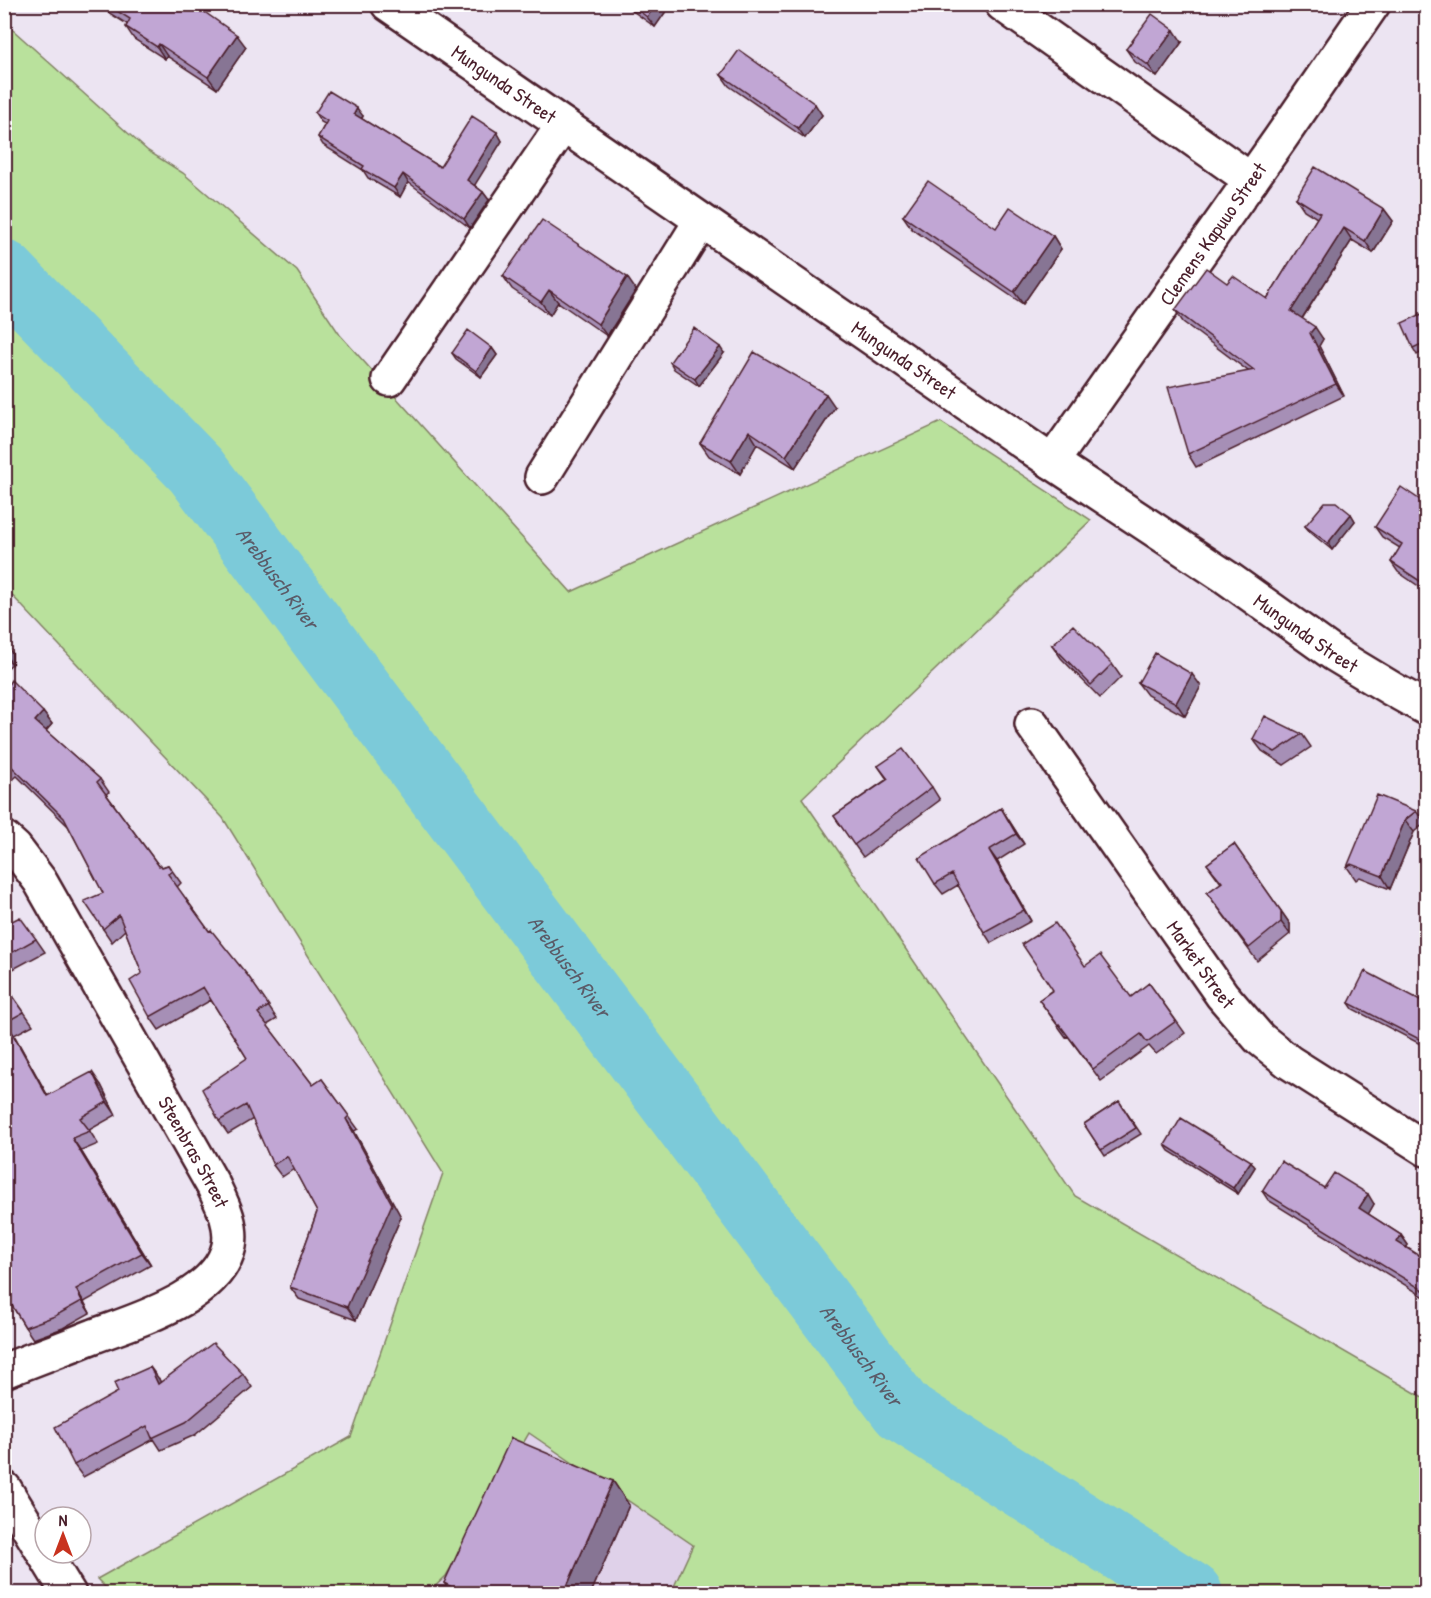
<svg xmlns="http://www.w3.org/2000/svg" width="1431" height="1598" viewBox="0 0 1431 1598" font-family="'Patrick Hand',sans-serif">
  <style>
    .built { fill: #dfd1e9 }
    .green { fill: #b9e19c; stroke: #828064; stroke-width: 1.5 }
    .lines { fill: none; stroke-linecap: round; stroke-linejoin: round }
    .river { stroke: #7bcad9; stroke-width: 64 }
    .minor-casing { stroke: #4a1f2b; stroke-width: 38 }
    .minor { stroke: #fff; stroke-width: 33 }
    .wall { fill: #a68fb6; stroke: #4a1f2b; stroke-width: 1.5 }
    .shaded-wall { fill: #877494; stroke: #4a1f2b; stroke-width: 1.5 }
    .building { fill: #c1a6d4; stroke: #4a1f2b; stroke-width: 1.5 }
    .labels { text-anchor: middle; stroke-width: 6; stroke-linejoin: round; paint-order: stroke }
    .street-label { font-size: 20px; fill: #4a1f2b; stroke: #fff }
    .water-label { font-size: 21px; font-style: italic; fill: #5b5b68; stroke: #fff }
  </style>
  <rect width="100%" height="100%" fill="#ece4f2"/>
  <filter id="ink" filterUnits="userSpaceOnUse"><feTurbulence type="fractalNoise" baseFrequency=".0167" numOctaves="2"/><feDisplacementMap in="SourceGraphic" scale="12" xChannelSelector="R" yChannelSelector="G"/><feConvolveMatrix kernelMatrix="1 2 1 2 8 2 1 2 1" color-interpolation-filters="sRGB"/></filter>
  <g filter="url(#ink)">
    <!-- built -->
    <path class="built" d="M 529,1433 L 693,1545 L 671,1593 L 428,1594 L 446,1576 Z"/>
    <!-- green -->
    <path class="green" d="M 4,22 L 148,151 L 183,173 L 297,271 L 340,335 L 571,592 L 941,422 L 1091,520 L 802,798 L 1075,1196 L 1426,1399 L 1426,1593 L 1191,1593 L 902,1410 L 196,470 L 5,272 Z
      M 4,276 L 195,473 L 899,1412 L 900,1411 L 1186,1593 L 671,1593 L 693,1545 L 529,1433 L 446,1576 L 428,1593 L 112,1594 L 97,1579 L 351,1437 L 443,1173 L 223,818 L 5,588 Z"/>
    <g class="lines">
      <!-- river -->
      <path class="river" id="s1" d="M 4,272 L 196,470 L 902,1410 L 1191,1594"/>
      <!-- minor casing -->
      <g class="minor-casing">
        <g id="minor">
          <path id="s2" d="M 388,4 L 1052,462 L 1226,577 L 1334,654 L 1392,689 L 1426,708"/>
          <path d="M 1002,4 L 1251,180"/>
          <path d="M 389,379 L 563,125"/>
          <path id="s3" d="M 1052,462 L 1280,139 L 1373,4"/>
          <path d="M 542,477 L 701,221"/>
          <path id="s4" d="M 1032,724 L 1222,995 L 1259,1038 L 1289,1062 L 1426,1149"/>
          <path id="s5" d="M 4,838 L 15,848 L 40,881 L 213,1185 C 222,1204 233,1224 229,1246 C 218,1297 137,1320 94,1336 C 64,1348 34,1359 4,1371"/>
          <path d="M 4,1488 L 69,1594"/>
        </g>
      </g>
      <!-- minor -->
      <use href="#minor" class="minor"/>
    </g>
    <!-- wall -->
    <path class="wall" d="M 95,4 L 199,4 L 197,8 L 246,47 L 217,89 L 167,56 L 165,59 L 134,39 L 126,27 L 127,24 Z
      M 623,4 L 671,4 L 655,27 Z
      M 1182,42 L 1157,77 L 1135,62 L 1126,49 Z
      M 721,75 L 822,115 L 805,138 L 729,86 Z
      M 1426,78 L 1426,98 L 1421,90 Z
      M 315,113 L 363,116 L 362,119 L 440,167 L 497,132 L 502,141 L 474,185 L 483,192 L 489,200 L 470,228 L 408,182 L 400,197 L 368,178 L 363,170 L 323,145 L 318,137 L 325,124 L 321,122 Z
      M 1296,198 L 1384,209 L 1393,221 L 1373,253 L 1352,240 L 1302,319 L 1323,339 L 1319,346 L 1344,396 L 1196,467 L 1188,454 L 1248,371 L 1183,322 L 1175,310 L 1227,283 L 1267,299 L 1317,218 L 1304,210 Z
      M 903,216 L 1053,236 L 1061,249 L 1023,304 L 912,229 Z
      M 503,276 L 636,290 L 607,336 L 558,302 L 550,315 L 512,289 Z
      M 1426,312 L 1426,350 L 1417,355 L 1413,348 Z
      M 492,348 L 497,355 L 481,377 L 456,359 L 452,353 Z
      M 724,353 L 699,386 L 674,369 L 670,362 Z
      M 835,407 L 795,468 L 757,444 L 740,474 L 709,456 L 700,443 Z
      M 1426,504 L 1426,591 L 1398,572 L 1391,562 L 1400,548 L 1382,537 L 1375,527 Z
      M 1351,514 L 1355,521 L 1332,550 L 1310,532 L 1305,526 Z
      M 4,642 L 12,653 L 12,664 L 4,671 Z
      M 1052,645 L 1112,664 L 1121,677 L 1100,698 L 1061,658 Z
      M 1138,683 L 1201,686 L 1185,716 L 1147,695 Z
      M 4,691 L 43,712 L 52,724 L 46,731 L 100,779 L 109,792 L 106,794 L 159,866 L 162,867 L 168,865 L 181,883 L 177,887 L 209,931 L 248,976 L 277,1019 L 267,1025 L 313,1085 L 322,1079 L 358,1129 L 354,1131 L 401,1217 L 356,1320 L 299,1299 L 290,1287 L 317,1212 L 294,1169 L 282,1177 L 273,1165 L 253,1119 L 228,1134 L 219,1121 L 247,1058 L 211,1000 L 159,1030 L 150,1017 L 142,973 L 125,930 L 112,942 L 103,929 L 103,893 L 68,826 L 17,776 L 9,783 L 4,780 Z
      M 1302,734 L 1311,747 L 1284,765 L 1262,751 L 1253,739 Z
      M 878,766 L 932,787 L 940,800 L 863,857 L 834,816 L 887,779 Z
      M 1001,808 L 1024,844 L 997,861 L 1031,921 L 991,943 L 984,932 L 958,885 L 943,894 L 935,884 Z
      M 1416,811 L 1425,823 L 1414,832 L 1390,889 L 1360,877 L 1356,880 L 1347,867 Z
      M 1234,844 L 1290,924 L 1290,934 L 1257,961 L 1207,893 L 1221,883 L 1207,864 Z
      M 4,925 L 36,939 L 45,952 L 4,974 Z
      M 1085,966 L 1131,997 L 1149,983 L 1185,1033 L 1156,1054 L 1149,1046 L 1101,1081 L 1068,1036 L 1066,1037 L 1039,1000 Z
      M 4,983 L 33,1025 L 14,1035 L 48,1096 L 101,1085 L 116,1115 L 89,1130 L 98,1144 L 81,1151 L 151,1265 L 84,1302 L 90,1313 L 63,1328 L 33,1339 L 25,1327 L 4,1292 Z
      M 1349,1003 L 1426,1003 L 1426,1047 L 1353,1009 Z
      M 1119,1101 L 1141,1134 L 1105,1156 L 1084,1124 Z
      M 1165,1145 L 1255,1167 L 1238,1194 L 1169,1151 Z
      M 1324,1188 L 1374,1204 L 1368,1214 L 1401,1235 L 1408,1245 L 1406,1247 L 1426,1260 L 1426,1298 L 1268,1200 L 1262,1191 Z
      M 243,1374 L 252,1387 L 195,1435 L 161,1450 L 154,1439 L 83,1477 L 74,1465 L 159,1379 L 160,1382 Z
      M 613,1481 L 629,1505 L 591,1593 L 451,1593 L 444,1583 Z"/>
    <!-- shaded-wall -->
    <path class="shaded-wall" d="M 656,4 L 671,4 L 655,27 L 647,17 Z
      M 1174,30 L 1182,42 L 1157,77 L 1148,65 Z
      M 237,35 L 246,47 L 217,89 L 208,77 Z
      M 159,44 L 167,56 L 165,59 L 157,47 Z
      M 815,104 L 822,115 L 805,138 L 798,128 Z
      M 357,108 L 363,116 L 359,122 L 354,114 Z
      M 497,132 L 502,141 L 473,188 L 467,180 Z
      M 403,174 L 408,182 L 400,197 L 394,188 Z
      M 483,192 L 489,200 L 470,228 L 464,219 Z
      M 1384,209 L 1393,221 L 1373,253 L 1365,241 Z
      M 1344,228 L 1352,240 L 1299,323 L 1291,311 Z
      M 1053,236 L 1061,249 L 1023,304 L 1014,292 Z
      M 627,277 L 636,290 L 607,336 L 598,324 Z
      M 549,290 L 558,302 L 550,315 L 541,302 Z
      M 1315,327 L 1323,339 L 1319,346 L 1344,396 L 1336,384 L 1310,333 Z
      M 720,347 L 724,353 L 699,386 L 695,379 Z
      M 492,348 L 497,355 L 481,377 L 476,371 Z
      M 826,394 L 835,407 L 795,468 L 786,456 Z
      M 749,431 L 757,444 L 740,474 L 731,461 Z
      M 1351,514 L 1355,521 L 1332,550 L 1328,543 Z
      M 4,642 L 12,653 L 12,664 L 4,654 Z
      M 1192,674 L 1201,686 L 1185,716 L 1176,703 Z
      M 43,712 L 52,724 L 44,733 L 35,721 Z
      M 1001,808 L 1008,819 L 1024,844 L 1016,834 Z
      M 1405,820 L 1414,832 L 1390,889 L 1382,876 Z
      M 989,850 L 997,861 L 1031,921 L 1024,910 Z
      M 1281,911 L 1290,924 L 1290,934 L 1281,922 Z
      M 6,1022 L 14,1035 L 55,1109 L 47,1096 Z
      M 1426,1035 L 1426,1046 L 1423,1041 Z
      M 92,1072 L 101,1085 L 116,1115 L 107,1102 Z
      M 346,1119 L 354,1131 L 401,1217 L 356,1320 L 347,1307 Z
      M 72,1138 L 81,1151 L 151,1265 L 142,1253 Z
      M 1251,1161 L 1255,1167 L 1238,1194 L 1233,1188 Z
      M 1368,1194 L 1374,1204 L 1366,1218 L 1359,1208 Z
      M 1401,1235 L 1408,1245 L 1404,1251 L 1397,1242 Z
      M 76,1289 L 84,1302 L 90,1313 L 82,1301 Z
      M 150,1367 L 159,1379 L 167,1397 L 158,1384 Z
      M 613,1481 L 629,1505 L 591,1593 L 564,1593 Z"/>
    <!-- building -->
    <path class="building" d="M 106,4 L 193,4 L 237,35 L 208,77 L 159,44 L 157,47 L 126,27 L 130,19 Z
      M 630,4 L 656,4 L 647,17 Z
      M 1152,14 L 1174,30 L 1148,65 L 1126,49 Z
      M 739,50 L 815,104 L 798,128 L 721,75 Z
      M 1426,78 L 1426,92 L 1421,90 Z
      M 329,91 L 357,108 L 354,114 L 440,167 L 472,116 L 497,132 L 467,180 L 483,192 L 464,219 L 403,174 L 394,188 L 362,169 L 364,166 L 318,137 L 327,121 L 315,113 Z
      M 1315,167 L 1384,209 L 1365,241 L 1344,228 L 1291,311 L 1315,327 L 1310,333 L 1336,384 L 1188,454 L 1168,387 L 1254,370 L 1175,310 L 1206,268 L 1227,283 L 1233,276 L 1267,299 L 1320,213 L 1296,198 Z
      M 928,181 L 996,228 L 1010,207 L 1053,236 L 1014,292 L 903,216 Z
      M 542,220 L 627,277 L 598,324 L 549,290 L 541,302 L 503,276 Z
      M 1426,312 L 1426,342 L 1413,348 L 1402,323 Z
      M 694,328 L 720,347 L 695,379 L 670,362 Z
      M 468,330 L 492,348 L 476,371 L 452,353 Z
      M 754,352 L 826,394 L 786,456 L 749,431 L 731,461 L 700,443 Z
      M 1401,487 L 1426,504 L 1426,585 L 1391,562 L 1402,544 L 1375,527 Z
      M 1325,502 L 1336,502 L 1351,514 L 1328,543 L 1305,526 Z
      M 1073,625 L 1112,664 L 1091,685 L 1052,645 Z
      M 1155,653 L 1192,674 L 1176,703 L 1138,683 Z
      M 11,680 L 43,712 L 35,721 L 100,779 L 97,782 L 159,866 L 161,865 L 162,867 L 168,865 L 172,871 L 168,874 L 209,931 L 211,930 L 248,976 L 269,1006 L 258,1013 L 313,1085 L 322,1079 L 349,1116 L 346,1119 L 392,1204 L 347,1307 L 290,1287 L 317,1212 L 287,1156 L 273,1165 L 246,1105 L 219,1121 L 202,1089 L 247,1058 L 203,987 L 150,1017 L 130,981 L 142,973 L 119,915 L 103,929 L 84,901 L 103,893 L 64,818 L 8,763 L 4,766 L 4,691 Z
      M 1265,716 L 1302,734 L 1275,752 L 1253,739 Z
      M 903,749 L 932,787 L 854,845 L 834,816 L 888,779 L 878,766 Z
      M 1377,795 L 1416,811 L 1405,820 L 1382,876 L 1351,864 L 1347,867 Z
      M 1001,808 L 1016,834 L 989,850 L 1024,910 L 984,932 L 952,874 L 935,884 L 919,858 Z
      M 1234,844 L 1281,911 L 1281,922 L 1249,948 L 1207,893 L 1222,882 L 1207,864 Z
      M 20,917 L 36,939 L 4,957 L 4,925 Z
      M 1055,923 L 1085,966 L 1100,955 L 1131,997 L 1149,983 L 1176,1021 L 1147,1042 L 1141,1034 L 1093,1069 L 1059,1024 L 1058,1025 L 1039,1000 L 1053,990 L 1022,944 Z
      M 1365,971 L 1426,1003 L 1426,1035 L 1423,1041 L 1349,1003 Z
      M 4,984 L 24,1012 L 6,1022 L 47,1096 L 92,1072 L 107,1102 L 80,1118 L 90,1131 L 72,1138 L 142,1253 L 76,1289 L 82,1301 L 55,1316 L 25,1327 L 4,1292 Z
      M 1119,1101 L 1136,1128 L 1101,1150 L 1084,1124 Z
      M 1181,1118 L 1251,1161 L 1233,1188 L 1165,1145 Z
      M 1281,1161 L 1324,1188 L 1334,1173 L 1368,1194 L 1359,1208 L 1401,1235 L 1397,1242 L 1426,1260 L 1426,1292 L 1262,1191 Z
      M 213,1343 L 243,1374 L 186,1422 L 152,1438 L 147,1426 L 74,1465 L 55,1427 L 118,1392 L 114,1383 L 150,1367 L 158,1384 Z
      M 511,1438 L 613,1481 L 564,1593 L 463,1593 L 444,1583 Z"/>
  </g>
  <g class="labels">
    <!-- street labels -->
    <g class="street-label">
      <text dy="7" stroke="none"><textPath href="#s2" startOffset="141">Mungunda Street</textPath></text>
      <text dy="7" stroke="none"><textPath href="#s3" startOffset="279">Clemens Kapuuo Street</textPath></text>
      <text dy="7" stroke="none"><textPath href="#s2" startOffset="627">Mungunda Street</textPath></text>
      <text dy="7" stroke="none"><textPath href="#s2" startOffset="1113">Mungunda Street</textPath></text>
      <text dy="7" stroke="none"><textPath href="#s4" startOffset="294">Market Street</textPath></text>
      <text dy="7" stroke="none"><textPath href="#s5" startOffset="368">Steenbras Street</textPath></text>
    </g>
    <!-- water labels -->
    <g class="water-label">
      <text dy="7" stroke="none"><textPath href="#s1" startOffset="411">Arebbusch River</textPath></text>
      <text dy="7" stroke="none"><textPath href="#s1" startOffset="897">Arebbusch River</textPath></text>
      <text dy="7" stroke="none"><textPath href="#s1" startOffset="1383">Arebbusch River</textPath></text>
    </g>
  </g>
  <!-- margin -->
  <rect width="1431" height="1598" fill="none" stroke="#fff" stroke-width="24"/>
  <rect x="12" y="12" width="1407" height="1574" fill="none" stroke="#4a1f2b" stroke-width="2" filter="url(#ink)"/>
  <!-- north arrow -->
  <g transform="translate(63 1535)"><circle r="28" fill="#ffffff" stroke="#b7a5aa" stroke-width="1.5"/>
  <path d="M0-4.5L10 22L0 15L-10 22Z" fill="#c8321e"/>
  <text y="-9" font-size="16" font-weight="bold" text-anchor="middle" fill="#4a1f2b">N</text>
  </g>
</svg>
